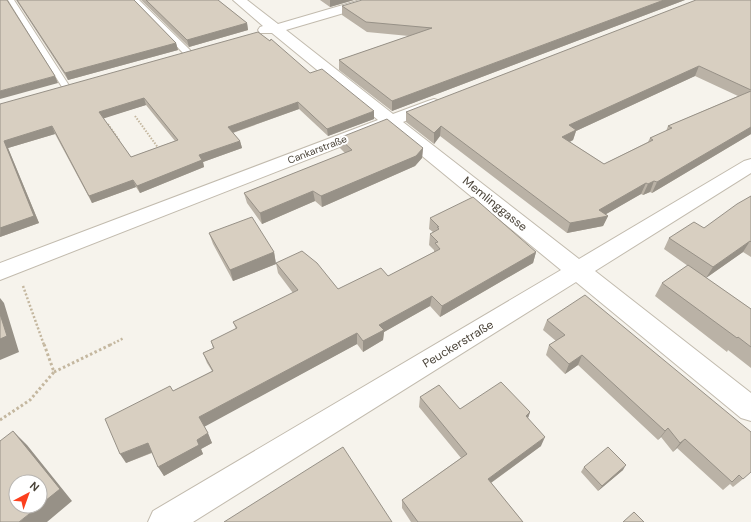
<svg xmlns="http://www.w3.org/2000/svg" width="751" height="522" viewBox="0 0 751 522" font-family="'DM Sans',sans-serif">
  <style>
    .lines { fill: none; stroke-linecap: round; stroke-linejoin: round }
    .lane-casing { stroke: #c2bbae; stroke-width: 2 }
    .street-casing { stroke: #c2bbae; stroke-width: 2 }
    .path-far2 { stroke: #c4b79f; stroke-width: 2; stroke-dasharray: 1.5 1.5; stroke-linecap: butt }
    .path-far1 { stroke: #c4b79f; stroke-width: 2.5; stroke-dasharray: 2 2; stroke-linecap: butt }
    .path { stroke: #c4b79f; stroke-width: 3; stroke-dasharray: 2.5 2.5; stroke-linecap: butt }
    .lane { fill: #fff; fill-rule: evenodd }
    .street { fill: #fff; fill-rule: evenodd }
    .wall { fill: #bab2a6; fill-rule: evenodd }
    .shaded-wall { fill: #979187 }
    .building { fill: #d8cfc1; stroke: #979187; fill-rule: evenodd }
    .labels { text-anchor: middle; stroke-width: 4; stroke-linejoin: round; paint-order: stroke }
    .far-street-label { font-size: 10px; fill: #4b4439; stroke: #fff }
    .street-label { font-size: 12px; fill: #4b4439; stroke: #fff }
  </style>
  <rect width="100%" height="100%" fill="#f6f3ec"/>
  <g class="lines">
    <!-- lane casing -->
    <g class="lane-casing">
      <path id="lane" d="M 8,0 L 14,0 L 70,87 L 69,89 L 66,89 L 62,87 Z
        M 132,0 L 139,0 L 190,50 L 190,54 L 184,54 Z"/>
    </g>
    <!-- street casing -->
    <g class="street-casing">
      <path id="street" d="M 233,0 L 247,0 L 278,24 L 360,0 L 380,0 L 378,3 L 286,30 L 393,114 L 428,101 L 434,99 L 440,101 L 442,104 L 440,107 L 403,122 L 579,259 L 744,161 L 751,159 L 751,173 L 595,271 L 751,393 L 751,421 L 741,418 L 576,282 L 193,522 L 148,522 L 153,511 L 561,270 L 388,128 L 0,280 L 0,263 L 378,120 L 272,33 L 260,33 L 258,30 L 260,27 L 263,26 Z"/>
    </g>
    <!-- path-far2 -->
    <path class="path-far2" d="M 135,116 L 159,149
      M 108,124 L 119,140"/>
    <!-- path-far1 -->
    <path class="path-far1" d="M 23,286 L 44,345
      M 110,345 L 124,338"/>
    <!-- path -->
    <path class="path" d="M 54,372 L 112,344
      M 0,420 L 30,400 L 54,372 L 44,344"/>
    <!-- lane -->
    <use href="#lane" class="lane"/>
    <!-- street -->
    <use href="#street" class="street"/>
  </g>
  <!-- wall -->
  <path class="wall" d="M 16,0 L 134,0 L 176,43 L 178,50 L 68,80 Z
    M 141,0 L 218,0 L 247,23 L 248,30 L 189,47 Z
    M 320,0 L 354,0 L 330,7 Z
    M 685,0 L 392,111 L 339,70 L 339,60 L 409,36 L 367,32 L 342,15 L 342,6 Z
    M 751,0 L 751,134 L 652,193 L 650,192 L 643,195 L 641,194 L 606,214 L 608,216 L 603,226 L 567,233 L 440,136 L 434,144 L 406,122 L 406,112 ZM 695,76 L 738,96 L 668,126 L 666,131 L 650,138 L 648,142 L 604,164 L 570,142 L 573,140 L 576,131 Z
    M 310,73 L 374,119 L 328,136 L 299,109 L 233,133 L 240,141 L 242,148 L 203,162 L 204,167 L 140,193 L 136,187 L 92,203 L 55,134 L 8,148 L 39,223 L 0,237 L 0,104 ZM 146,105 L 175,141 L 131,157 L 103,118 Z
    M 339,138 L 423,148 L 422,158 L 415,166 L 322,207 L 315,201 L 262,224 L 247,203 L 244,193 L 345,153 L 340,148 Z
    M 751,196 L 751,257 L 743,252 L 706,278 L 751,309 L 751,368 L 728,350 L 727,352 L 655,296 L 662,283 L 688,266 L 664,249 L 669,238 L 704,228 Z
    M 430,218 L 536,252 L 533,263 L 440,317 L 430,306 L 384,332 L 383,340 L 363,352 L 357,344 L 204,426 L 212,443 L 201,449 L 203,454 L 164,476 L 152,453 L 126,463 L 173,391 L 212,371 L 207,363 L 203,353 L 213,348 L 211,341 L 236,329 L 233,322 L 293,293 L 278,273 L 276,263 L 338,289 L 388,276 L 434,252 L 434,250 L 429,245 L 430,234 L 433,232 L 429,229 Z
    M 209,233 L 274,252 L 276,264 L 233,281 L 213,244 Z
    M 547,320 L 743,479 L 733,487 L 730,484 L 723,490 L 677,448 L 673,452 L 661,437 L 658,440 L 578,365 L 565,374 L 546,355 L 549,345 L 556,341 L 543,330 Z
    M 420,397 L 460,409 L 530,412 L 528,418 L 541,446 L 491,483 L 523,522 L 411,522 L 402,508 L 402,500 L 461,458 L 419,407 Z
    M 584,467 L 623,470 L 598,491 L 581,472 Z"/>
  <!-- shaded-wall -->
  <path class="shaded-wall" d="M 330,0 L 354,0 L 330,7 Z
    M 664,0 L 685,0 L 392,111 L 392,101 Z
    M 247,23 L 248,30 L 189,47 L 187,40 Z
    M 176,43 L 178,50 L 68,80 L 65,73 Z
    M 699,66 L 695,76 L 576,131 L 573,140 L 559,147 L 562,137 L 569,125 Z
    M 55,76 L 58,83 L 0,99 L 0,91 Z
    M 144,98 L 146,105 L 102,119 L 99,112 Z
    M 298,102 L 299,109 L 229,134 L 228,127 Z
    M 374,111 L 374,119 L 328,136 L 327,129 Z
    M 52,126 L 55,134 L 8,148 L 39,223 L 0,237 L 4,141 Z
    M 441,126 L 440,136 L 434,144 L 434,133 Z
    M 751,127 L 751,134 L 652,193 L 657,182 Z
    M 240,141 L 242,148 L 203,162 L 204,167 L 140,193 L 137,186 L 199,155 Z
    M 423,148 L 422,158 L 415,166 L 322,207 L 321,196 Z
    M 133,180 L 136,187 L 92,203 L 89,196 Z
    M 654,181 L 650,192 L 643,195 L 648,184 Z
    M 646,183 L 641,194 L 601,217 L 608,216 L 603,226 L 567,233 L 570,223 L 599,210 Z
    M 313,191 L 315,201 L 262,224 L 260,213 Z
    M 750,241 L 743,252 L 706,278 L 713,267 Z
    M 274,252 L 276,264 L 233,281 L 230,270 Z
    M 536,252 L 533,263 L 440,317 L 442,306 Z
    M 432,296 L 430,306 L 384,332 L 383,340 L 363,352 L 363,341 L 379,325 Z
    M 0,298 L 4,303 L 19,352 L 0,360 Z
    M 357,333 L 357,344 L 204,427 L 199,417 Z
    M 582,355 L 578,365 L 565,374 L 569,364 Z
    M 530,412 L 527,421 L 526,416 Z
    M 668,428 L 661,437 L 658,440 L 665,431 Z
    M 13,431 L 27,445 L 72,501 L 47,522 L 19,522 L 39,506 L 40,506 L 40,505 Z
    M 208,433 L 212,443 L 201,449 L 203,454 L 164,476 L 158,467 L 197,440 Z
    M 545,437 L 541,446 L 485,487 L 488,479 Z
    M 685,439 L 677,448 L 673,452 L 680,443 Z
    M 148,443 L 153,452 L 126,463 L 120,454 Z
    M 626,465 L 623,470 L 598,491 L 602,486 Z"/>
  <!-- building -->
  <path class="building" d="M 0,0 L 7,0 L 55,76 L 0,91 Z
    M 17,0 L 134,0 L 176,43 L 65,73 Z
    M 146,0 L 218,0 L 247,23 L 187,40 Z
    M 362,0 L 664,0 L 392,101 L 339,60 L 432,28 L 366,22 L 342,6 Z
    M 696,0 L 751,0 L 751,90 L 699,66 L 569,125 L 576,130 L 562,137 L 604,164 L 653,140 L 650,138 L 672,128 L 668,126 L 751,91 L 751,127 L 657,182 L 654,181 L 648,184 L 646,183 L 599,210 L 608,216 L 570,223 L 441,126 L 434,133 L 406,112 Z
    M 258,32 L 270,41 L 271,39 L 310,73 L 322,69 L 374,111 L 327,129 L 298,102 L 228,127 L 240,141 L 199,155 L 202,160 L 137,186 L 133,180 L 89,196 L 52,126 L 4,141 L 34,216 L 0,228 L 0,104 ZM 144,98 L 178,140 L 131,157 L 99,112 Z
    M 387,119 L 423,148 L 416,156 L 321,196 L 313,191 L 260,213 L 244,193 L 352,150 L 339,138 Z
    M 751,196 L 751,242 L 750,241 L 713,267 L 669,238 L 694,222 L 704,228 L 737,204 Z
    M 473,197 L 536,252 L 442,306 L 432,296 L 379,325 L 384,330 L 363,341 L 357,333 L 199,417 L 208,433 L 197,440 L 199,445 L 158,467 L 148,443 L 120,454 L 105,419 L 170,386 L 173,391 L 213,371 L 203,353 L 214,348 L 211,341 L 237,328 L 233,322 L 298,290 L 276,263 L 302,251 L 317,263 L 338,289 L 381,268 L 388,276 L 440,249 L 435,243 L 438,242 L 430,234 L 439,229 L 437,227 L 439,227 L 430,218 Z
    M 252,217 L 274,252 L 230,270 L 209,233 Z
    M 688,265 L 751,309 L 751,347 L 738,337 L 737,338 L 662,283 Z
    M 585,295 L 751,432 L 751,472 L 743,479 L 739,475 L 732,482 L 685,439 L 680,443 L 668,428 L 665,431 L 582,355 L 569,364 L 549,345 L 565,335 L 547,320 Z
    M 0,314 L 7,336 L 0,339 Z
    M 501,382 L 530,412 L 526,416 L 545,437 L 488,479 L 523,522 L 418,522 L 402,500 L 467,454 L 420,397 L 439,385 L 460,409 Z
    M 13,431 L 60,489 L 40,505 L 40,482 L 16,482 L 16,506 L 39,506 L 19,522 L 0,522 L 0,441 Z
    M 343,447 L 392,522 L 224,522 Z
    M 608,447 L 626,465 L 602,486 L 584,467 Z
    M 634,512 L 644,522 L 623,522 Z"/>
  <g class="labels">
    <!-- far-street labels -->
    <g class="far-street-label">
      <text transform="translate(317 149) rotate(-21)" y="4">Cankarstraße</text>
    </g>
    <!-- street labels -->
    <g class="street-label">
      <text transform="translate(495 204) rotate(39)" y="4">Memlinggasse</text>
      <text transform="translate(458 344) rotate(-31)" y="4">Peuckerstraße</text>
    </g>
  </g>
  <!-- north arrow -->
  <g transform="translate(28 494) rotate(41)"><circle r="19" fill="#ffffff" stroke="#b7b4b0"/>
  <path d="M0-3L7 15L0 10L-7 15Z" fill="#fc3f1d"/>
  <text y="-6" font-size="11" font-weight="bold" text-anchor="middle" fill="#4b4439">N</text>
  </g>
</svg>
